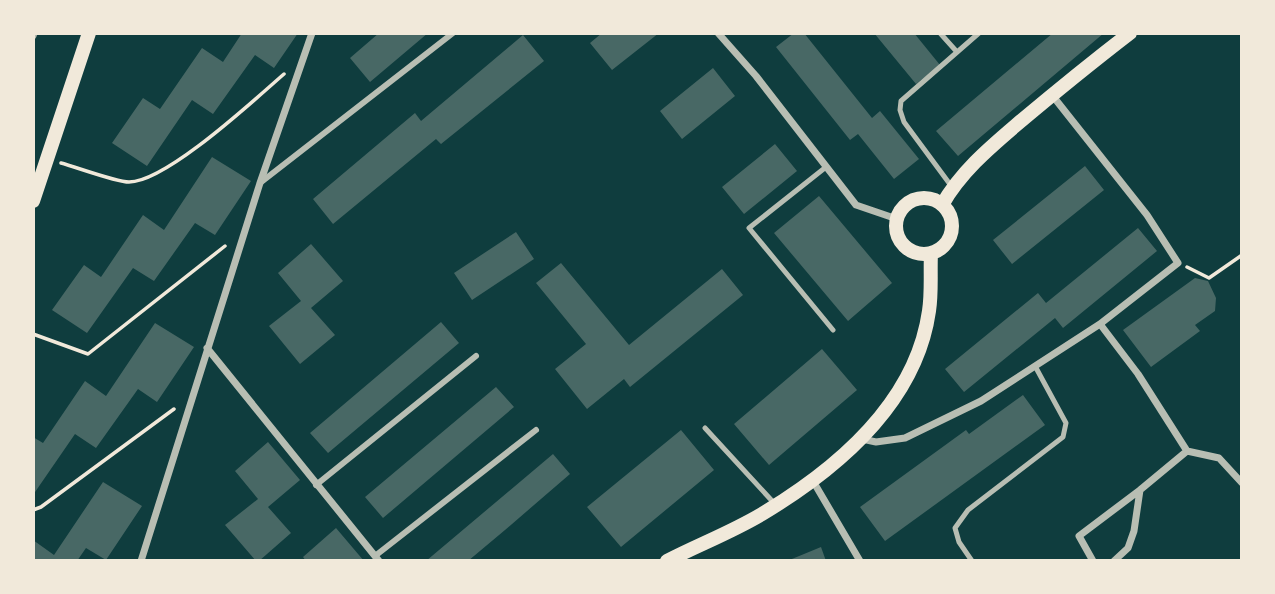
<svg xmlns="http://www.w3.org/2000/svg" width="1275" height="594" viewBox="0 0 1275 594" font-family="'Fira Sans',sans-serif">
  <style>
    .building { fill: #486865 }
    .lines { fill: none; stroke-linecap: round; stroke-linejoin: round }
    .path { stroke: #f1e9da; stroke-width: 3.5 }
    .service { stroke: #b8beb3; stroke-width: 5 }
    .pedestrian { stroke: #b8beb3; stroke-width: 6 }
    .minor { stroke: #b8beb3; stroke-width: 7 }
    .secondary { stroke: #f1e9da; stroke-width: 14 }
  </style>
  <rect width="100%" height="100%" fill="#0f3d3e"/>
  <!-- building -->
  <path class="building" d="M 242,33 L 298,33 L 274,68 L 255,55 L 213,114 L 192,100 L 147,166 L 112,143 L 143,98 L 160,109 L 202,48 L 223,62 Z
    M 379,33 L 428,33 L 370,82 L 350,58 Z
    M 602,33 L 659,33 L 612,70 L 590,43 Z
    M 794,33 L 804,33 L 872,118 L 880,111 L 919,159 L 894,179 L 858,134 L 850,140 L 776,47 Z
    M 874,33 L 914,33 L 940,65 L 916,84 Z
    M 1053,33 L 1104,33 L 958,156 L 936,131 Z
    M 523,35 L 544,61 L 441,144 L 436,139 L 333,224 L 313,199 L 415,113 L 421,121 Z
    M 713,68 L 735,96 L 682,139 L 660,111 Z
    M 775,144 L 797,171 L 744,214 L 722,187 Z
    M 212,157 L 251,181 L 215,235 L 195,223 L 154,281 L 133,268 L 87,333 L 52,310 L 84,265 L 101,277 L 143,215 L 164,230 Z
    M 1085,166 L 1104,190 L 1012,264 L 993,240 Z
    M 819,196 L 892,283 L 848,321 L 774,233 Z
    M 1138,228 L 1157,251 L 1063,328 L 1055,318 L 964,392 L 945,369 L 1038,293 L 1046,303 Z
    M 516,232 L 534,259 L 472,300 L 454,273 Z
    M 311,244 L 343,281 L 311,308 L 335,335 L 300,364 L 269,326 L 301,301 L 278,273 Z
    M 561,263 L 629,345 L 722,269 L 743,295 L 630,387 L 624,379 L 587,409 L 555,369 L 586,344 L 536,283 Z
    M 1195,278 L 1208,281 L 1216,298 L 1215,311 L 1195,325 L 1200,331 L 1151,367 L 1123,330 Z
    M 441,322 L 459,343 L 328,453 L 310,433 Z
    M 155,323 L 194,347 L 157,402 L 138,389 L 96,448 L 75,434 L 33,495 L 33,437 L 43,443 L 85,381 L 106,396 Z
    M 822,349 L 857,390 L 769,465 L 734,424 Z
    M 496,387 L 514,407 L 383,518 L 365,497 Z
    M 1023,395 L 1045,425 L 885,541 L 860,507 L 966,430 L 969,434 Z
    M 681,430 L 714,470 L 621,547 L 587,507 Z
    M 268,442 L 300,480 L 268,507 L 291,533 L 259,561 L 256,561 L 225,525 L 258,499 L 235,471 Z
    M 553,454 L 570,474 L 505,530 L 468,561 L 426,561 Z
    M 103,482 L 142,506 L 106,560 L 86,548 L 77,561 L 33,561 L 33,540 L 54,555 Z
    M 336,528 L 364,561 L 306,561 L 303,557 Z
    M 821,547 L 826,561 L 787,561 Z"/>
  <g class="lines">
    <!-- path -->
    <path class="path" d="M 61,163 C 76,167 116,182 129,182 C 166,182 254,100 284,74
      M 1187,267 L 1209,278 L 1242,255
      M 33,334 L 88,354 L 225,246
      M 33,510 L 41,507 L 174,409"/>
    <!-- service -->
    <path class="service" d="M 940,33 L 957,52
      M 826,167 L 749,228 L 833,330
      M 952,187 L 904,122 L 900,110 L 901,101 L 979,33
      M 705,428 L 774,503
      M 972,561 L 959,542 L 955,528 L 968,510 L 1063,437 L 1066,423 L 1035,366"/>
    <!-- pedestrian -->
    <path class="pedestrian" d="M 260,183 L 453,33
      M 316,485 L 476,356
      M 375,556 L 536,430"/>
    <!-- minor -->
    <path class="minor" d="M 718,33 L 756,76 L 856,205 L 897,219
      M 33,36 L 34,33
      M 1100,324 L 1138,374 L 1187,451 L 1219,458 L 1242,483
      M 207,348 L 379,561
      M 862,439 L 876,442 L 905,438 L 981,401 L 1100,324 L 1178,263 L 1147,215 L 1052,95
      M 813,481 L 860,561
      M 141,561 L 260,183 L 312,33
      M 1093,561 L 1079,536 L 1140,490
      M 1114,561 L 1128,548 L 1134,531 L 1140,490 L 1187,451"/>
    <!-- secondary -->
    <path class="secondary" d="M896 226a28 28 0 1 1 56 0a28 28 0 1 1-56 0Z
      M 33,201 L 89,33
      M 942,205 C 960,173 988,149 1015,126 C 1053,94 1091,63 1130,33
      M 667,561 C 698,545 732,532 762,514 C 837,469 916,403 929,311 C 932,292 930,272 931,253"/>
  </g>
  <!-- border -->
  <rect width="1275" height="594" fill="none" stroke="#f1e9da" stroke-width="70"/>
</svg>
